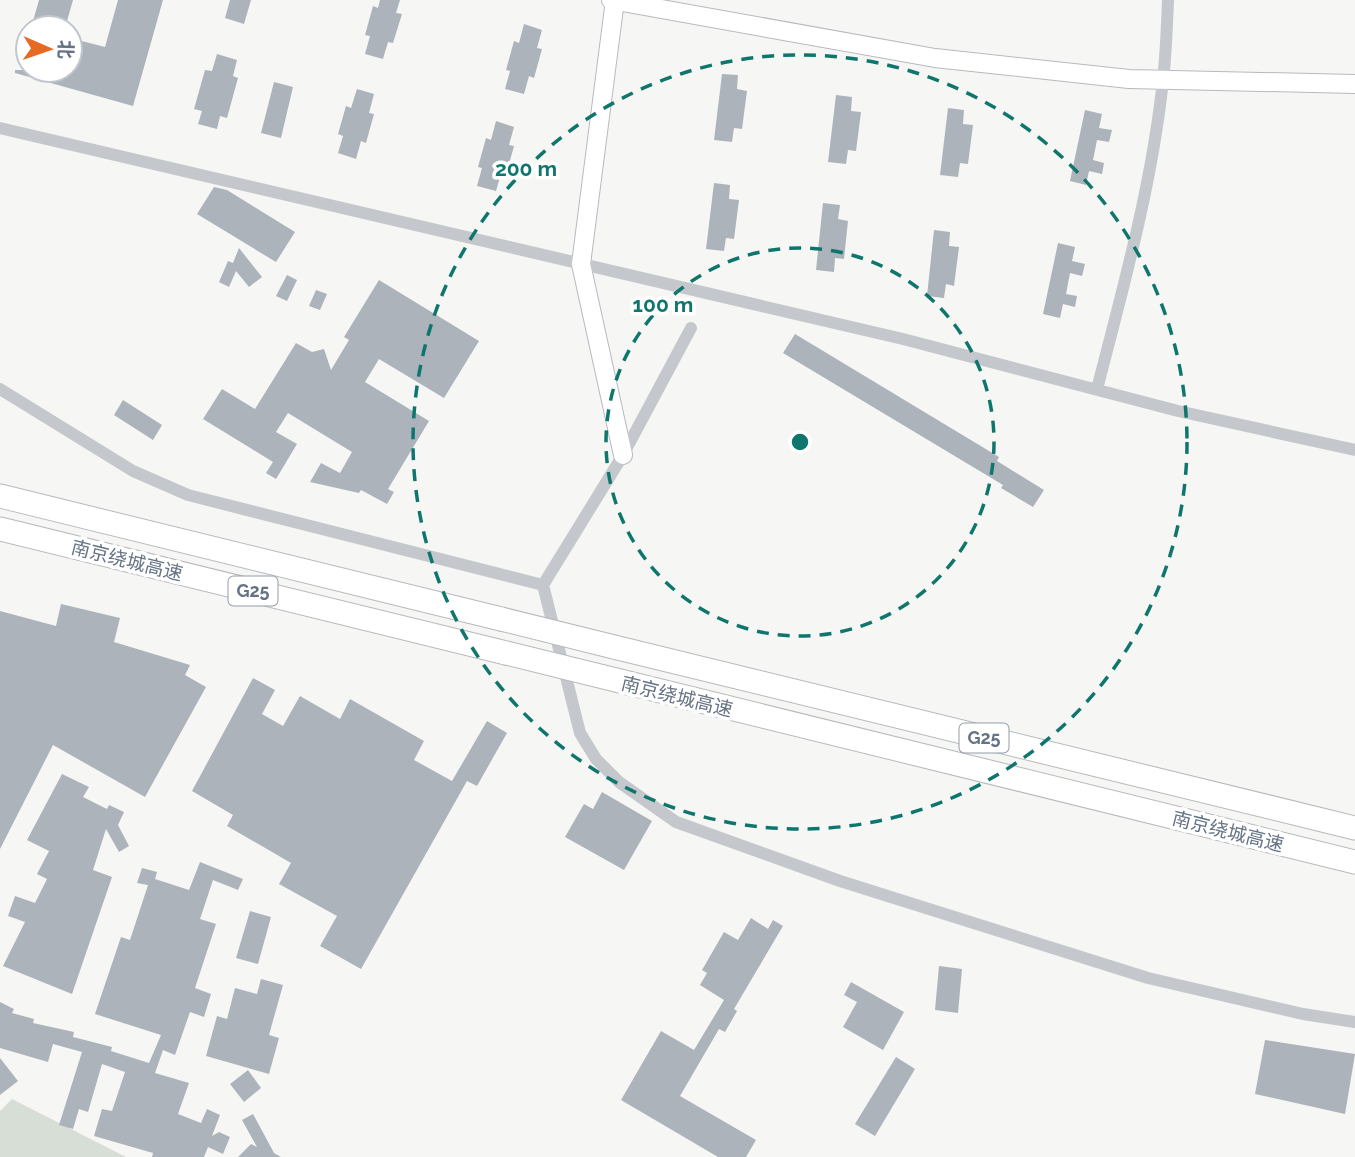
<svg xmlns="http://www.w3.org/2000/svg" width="1355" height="1157" viewBox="0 0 1355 1157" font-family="Raleway,'Noto Sans SC',sans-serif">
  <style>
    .green { fill: #d7ded5 }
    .building { fill: #acb3ba }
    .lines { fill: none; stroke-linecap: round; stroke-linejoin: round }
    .secondary-casing { stroke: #b6bac0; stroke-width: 20 }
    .highway-casing { stroke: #b7b9bd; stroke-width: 25 }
    .street { stroke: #c4c7cb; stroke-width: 12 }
    .secondary { stroke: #fff; stroke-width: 18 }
    .highway { stroke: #fff; stroke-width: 23 }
    .highway-bridge-casing { stroke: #b7b9bd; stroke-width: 25; stroke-linecap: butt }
    .highway-bridge { stroke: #fff; stroke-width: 23 }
    .ring { fill: none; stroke: #0f766e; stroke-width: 3.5; stroke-dasharray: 12 9 }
    .labels { text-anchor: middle; stroke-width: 7; stroke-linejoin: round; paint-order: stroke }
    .shield { fill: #fff; stroke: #939daa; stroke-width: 2 }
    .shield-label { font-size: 18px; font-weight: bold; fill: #657385 }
    .street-label { font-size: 19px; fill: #657385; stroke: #fff }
    .centre { fill: #0f766e; stroke: #fff; stroke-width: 3.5 }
    .ring-label { font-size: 21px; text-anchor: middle; font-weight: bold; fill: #0f766e; stroke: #fff; stroke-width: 7; stroke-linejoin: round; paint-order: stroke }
  </style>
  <rect width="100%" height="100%" fill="#f6f7f4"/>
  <!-- green -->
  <path class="green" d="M 12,1099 L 126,1157 L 0,1157 L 0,1111 Z"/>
  <!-- building -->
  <path class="building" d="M 39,0 L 73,0 L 65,28 L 31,28 Z
    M 118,0 L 163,0 L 133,106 L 15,73 L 15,70 L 70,70 L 70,38 L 105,47 Z
    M 230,0 L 251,0 L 244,24 L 225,18 Z
    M 380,0 L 400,0 L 396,13 L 402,14 L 393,43 L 388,42 L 383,59 L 365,54 L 370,36 L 365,35 L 373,6 L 378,8 Z
    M 524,24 L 542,30 L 537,48 L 542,49 L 534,78 L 529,76 L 524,94 L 505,89 L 510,71 L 506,70 L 514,41 L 519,43 Z
    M 217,54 L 237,60 L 233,76 L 238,78 L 227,118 L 220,116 L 217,129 L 198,124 L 202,111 L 194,109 L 205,70 L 212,71 Z
    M 722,74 L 738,75 L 737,89 L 747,91 L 742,129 L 734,128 L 732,142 L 714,140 Z
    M 274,82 L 293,87 L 281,138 L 261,133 Z
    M 357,89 L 374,94 L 369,113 L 374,114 L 366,143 L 361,141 L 356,159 L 338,153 L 343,136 L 338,134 L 346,106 L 351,108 Z
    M 836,95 L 852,97 L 851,111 L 861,112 L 856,151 L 848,150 L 846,164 L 828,162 Z
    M 948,108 L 964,110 L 963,124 L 973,125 L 968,164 L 960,163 L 958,177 L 940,175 Z
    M 1085,110 L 1102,114 L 1099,128 L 1112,130 L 1109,142 L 1097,140 L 1093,160 L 1104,163 L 1102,174 L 1089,171 L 1086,185 L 1070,181 Z
    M 496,121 L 514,127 L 509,145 L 514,146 L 506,175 L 501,174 L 496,191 L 477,186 L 482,168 L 478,167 L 486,138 L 491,140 Z
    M 714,183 L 730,185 L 729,199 L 739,200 L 734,239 L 726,238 L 724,251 L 706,249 Z
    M 214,187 L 227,190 L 295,232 L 276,262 L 197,214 Z
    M 823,203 L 840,205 L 838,219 L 848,221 L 844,259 L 835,258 L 834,272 L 816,270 Z
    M 934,230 L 950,232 L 949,246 L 959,247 L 954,286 L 946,284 L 944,298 L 927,296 Z
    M 1058,243 L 1075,247 L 1072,261 L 1085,264 L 1082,276 L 1070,273 L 1066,294 L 1077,296 L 1075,307 L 1063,304 L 1060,318 L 1043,314 Z
    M 239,248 L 262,277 L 249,287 L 236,271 L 229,287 L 219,282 L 228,261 L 233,263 Z
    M 287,275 L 297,280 L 287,301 L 276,296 Z
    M 379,280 L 479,341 L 444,398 L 379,359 L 365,382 L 429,421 L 388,489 L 394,492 L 387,504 L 361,490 L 359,493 L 310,482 L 321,463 L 340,473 L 352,452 L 288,413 L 276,432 L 297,444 L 276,479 L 266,473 L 273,462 L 203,419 L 222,389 L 255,409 L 296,343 L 312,352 L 324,349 L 331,370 L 349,340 L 344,337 Z
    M 316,290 L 327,294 L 320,310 L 309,306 Z
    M 795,334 L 999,457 L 997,461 L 1044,490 L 1033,507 L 1001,488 L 1003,485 L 783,353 Z
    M 123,400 L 162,425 L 153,440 L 114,415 Z
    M 61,604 L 120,618 L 114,642 L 190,665 L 185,675 L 206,687 L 145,797 L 53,745 L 0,849 L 0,611 L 56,626 Z
    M 253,678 L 275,690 L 262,714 L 283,726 L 300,696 L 340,719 L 350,699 L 424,741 L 414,760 L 452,781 L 487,721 L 507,733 L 477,786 L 467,781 L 361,969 L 320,946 L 337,916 L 279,884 L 291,863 L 227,826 L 233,815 L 192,791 Z
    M 62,774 L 89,787 L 83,797 L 107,809 L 109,805 L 124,812 L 118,825 L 129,846 L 119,852 L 106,829 L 93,870 L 112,877 L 72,994 L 3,966 L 25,922 L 8,916 L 15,896 L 35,903 L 47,879 L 37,874 L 49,851 L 27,840 Z
    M 602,792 L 652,821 L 624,870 L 565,837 L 584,804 L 593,809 Z
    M 200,862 L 243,879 L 238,890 L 213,880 L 200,919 L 216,924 L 195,988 L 211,994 L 204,1017 L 190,1012 L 175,1055 L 163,1050 L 155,1073 L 189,1083 L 178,1114 L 201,1123 L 207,1109 L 220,1115 L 212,1136 L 219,1132 L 230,1137 L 223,1154 L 208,1147 L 204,1157 L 152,1157 L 153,1153 L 94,1136 L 102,1109 L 112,1111 L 125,1072 L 102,1064 L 88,1112 L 79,1109 L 73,1129 L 59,1125 L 82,1052 L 53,1044 L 48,1062 L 0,1048 L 0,1002 L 14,1009 L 12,1013 L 34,1019 L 33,1023 L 74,1032 L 73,1037 L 112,1047 L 111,1051 L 149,1063 L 161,1035 L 95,1014 L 121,937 L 130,940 L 148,885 L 137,883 L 142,868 L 157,872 L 155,879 L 189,890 Z
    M 250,911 L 271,917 L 258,964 L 236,958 Z
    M 751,918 L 768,929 L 773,920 L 783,926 L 734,1009 L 737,1011 L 725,1032 L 719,1029 L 680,1096 L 756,1140 L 746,1157 L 718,1157 L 621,1100 L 661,1031 L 694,1050 L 724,1000 L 700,985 L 707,973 L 702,970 L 724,932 L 738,940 Z
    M 939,966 L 962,969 L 958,1013 L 935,1010 Z
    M 261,979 L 283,985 L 269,1035 L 279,1038 L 269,1074 L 206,1056 L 217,1016 L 227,1019 L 235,988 L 257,994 Z
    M 851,982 L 904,1012 L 883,1050 L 843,1027 L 857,1002 L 844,995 Z
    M 1265,1040 L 1355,1054 L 1345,1114 L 1255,1094 Z
    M 896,1057 L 915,1069 L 875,1136 L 855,1124 Z
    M 0,1058 L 18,1081 L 0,1095 Z
    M 248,1070 L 261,1088 L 244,1102 L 230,1084 Z
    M 253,1114 L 274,1153 L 281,1157 L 238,1157 L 251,1144 L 257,1147 L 242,1120 Z"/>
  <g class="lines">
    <!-- secondary casing -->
    <g class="secondary-casing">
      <path id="secondary" d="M 611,0 L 935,58 L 1129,79 L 1355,84
        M 615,0 L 581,264 L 623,455"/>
    </g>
    <!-- highway casing -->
    <g class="highway-casing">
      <path id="highway" d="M 0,496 L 501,619
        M 0,529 L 506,653
        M 614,647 L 1355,828
        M 620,681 L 1355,862"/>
    </g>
    <!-- street -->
    <path class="street" d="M 0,128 L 903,339 L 1178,411 L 1355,450
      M 0,389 L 133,471 L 188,495 L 543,585 L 623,455 L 691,328
      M 1097,389 C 1123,288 1152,185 1163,80 C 1166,54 1167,27 1168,0
      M 543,585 L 580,733 L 596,759 L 619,782 L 676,822 L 840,881 L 1148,978 L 1303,1014 L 1355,1022"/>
    <!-- secondary -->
    <use href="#secondary" class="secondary"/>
    <!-- highway -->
    <use href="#highway" class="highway"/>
    <!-- highway-bridge casing -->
    <g class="highway-bridge-casing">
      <path id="highway-bridge" d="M 501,619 L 614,647
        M 506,653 L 620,681"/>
    </g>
    <!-- highway-bridge -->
    <use href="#highway-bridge" class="highway-bridge"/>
  </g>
  <!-- distance rings -->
  <g class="ring">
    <circle cx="800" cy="442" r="194"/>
    <circle cx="800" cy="442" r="387"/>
  </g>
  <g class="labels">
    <!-- shield labels -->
    <g class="shield">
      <rect x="228.5" y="576.5" width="49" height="29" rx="5"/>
      <rect x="959.5" y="723.5" width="49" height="29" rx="5"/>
    </g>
    <g class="shield-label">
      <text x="253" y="597">G25</text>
      <text x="984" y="744">G25</text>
    </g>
    <!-- street labels -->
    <g class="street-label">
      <text transform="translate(127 560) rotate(14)" y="7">南京绕城高速</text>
      <text transform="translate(677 696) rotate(14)" y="7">南京绕城高速</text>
      <text transform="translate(1228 831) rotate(14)" y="7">南京绕城高速</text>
    </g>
  </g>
  <circle cx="800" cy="442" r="10" class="centre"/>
  <g class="ring-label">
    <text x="526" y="176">200 m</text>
    <text x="663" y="312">100 m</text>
  </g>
  <!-- north arrow -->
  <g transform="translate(49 49) rotate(92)"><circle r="33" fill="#ffffff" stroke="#c1c7ce" stroke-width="2"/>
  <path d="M0-5L12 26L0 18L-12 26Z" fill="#e76a24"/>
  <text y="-10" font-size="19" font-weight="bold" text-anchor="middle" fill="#657385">北</text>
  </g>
</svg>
